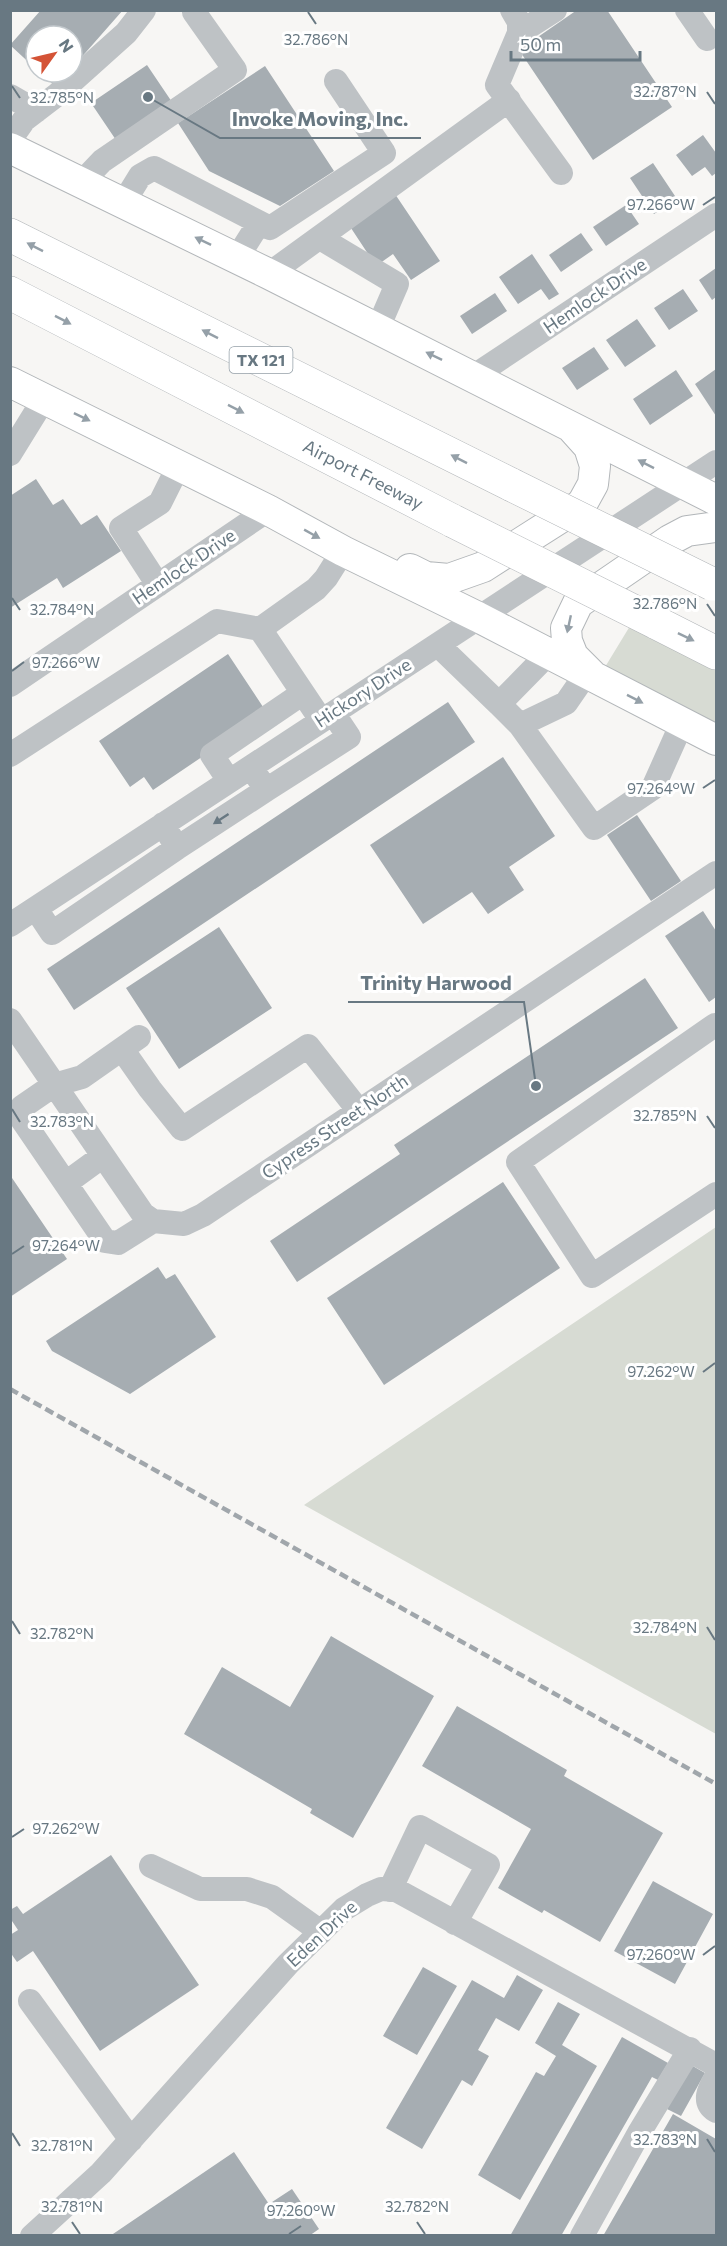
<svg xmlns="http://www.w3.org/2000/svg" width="727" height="2246" viewBox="0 0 727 2246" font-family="Commissioner,sans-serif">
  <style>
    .green { fill: #d7dbd3 }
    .building { fill: #a6adb2 }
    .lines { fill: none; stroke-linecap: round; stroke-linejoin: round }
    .major-casing { stroke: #b2b6b9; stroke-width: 32 }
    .highway-casing { stroke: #b1b5b8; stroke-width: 34 }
    .minor { stroke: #bec2c5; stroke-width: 24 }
    .major { stroke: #fff; stroke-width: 30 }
    .highway { stroke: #fff; stroke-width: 33 }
    .rail { stroke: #a0a6ab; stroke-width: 4.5; stroke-dasharray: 9 4.5; stroke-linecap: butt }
    .highway-bridge-casing { stroke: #b1b5b8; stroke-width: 34; stroke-linecap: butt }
    .highway-bridge { stroke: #fff; stroke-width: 33 }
    .oneway { fill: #95a0a8 }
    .oneway2 { fill: #687882 }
    .ticks { fill: none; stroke: #687882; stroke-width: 2 }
    .labels { text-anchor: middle; stroke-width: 6; stroke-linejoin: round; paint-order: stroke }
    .shield { fill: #fff; stroke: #95a0a8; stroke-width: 1.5 }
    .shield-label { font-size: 16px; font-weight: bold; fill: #687882 }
    .street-label { font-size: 18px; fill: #687882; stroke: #fff }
    .ticks-label { font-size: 15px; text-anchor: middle; fill: #687882; stroke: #fff; stroke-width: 6; stroke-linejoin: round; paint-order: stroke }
    .leader { fill: none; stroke: #687882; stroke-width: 2 }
    .callout-dot { fill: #687882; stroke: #fff; stroke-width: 2 }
    .callout-label { font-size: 20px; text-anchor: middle; font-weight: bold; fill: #687882; stroke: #fff; stroke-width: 6; stroke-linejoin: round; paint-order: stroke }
  </style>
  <rect width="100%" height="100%" fill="#f7f6f4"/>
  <!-- green -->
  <path class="green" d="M 630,626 L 716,670 L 716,730 L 602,672 Z
    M 716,1227 L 716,1734 L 304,1505 Z"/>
  <!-- building -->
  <path class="building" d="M 41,10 L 123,10 L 72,68 L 72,36 L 36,36 L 36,69 L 10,45 Z
    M 577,10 L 607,10 L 672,107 L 593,160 L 519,50 Z
    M 147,65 L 174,105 L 118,143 L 91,103 Z
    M 265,66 L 334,171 L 280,206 L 209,171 L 178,123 Z
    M 39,72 L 68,72 L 55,86 Z
    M 703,135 L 716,153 L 716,173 L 712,176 L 705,167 L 692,176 L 676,155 Z
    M 653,163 L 677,199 L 654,214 L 630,178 Z
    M 395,194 L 440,261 L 411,280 L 393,254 L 376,266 L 349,225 Z
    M 626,205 L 639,224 L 606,246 L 593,227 Z
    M 581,233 L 593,250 L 561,272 L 549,255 Z
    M 532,254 L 559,294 L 549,300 L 541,289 L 518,304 L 499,277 Z
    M 716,268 L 716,297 L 712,300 L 699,280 Z
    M 683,289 L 698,311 L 669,330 L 654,308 Z
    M 495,293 L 507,311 L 472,334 L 460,316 Z
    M 637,319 L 656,346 L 625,367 L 606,340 Z
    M 594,347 L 609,369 L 577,390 L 562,368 Z
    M 716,369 L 716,416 L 695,384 Z
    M 676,370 L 693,396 L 650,425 L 633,399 Z
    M 36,479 L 53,505 L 63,499 L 81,525 L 97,515 L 121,551 L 63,588 L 57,578 L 10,608 L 10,496 Z
    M 228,654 L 267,713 L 153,790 L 144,777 L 130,787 L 99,741 Z
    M 448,702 L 475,742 L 74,1010 L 47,969 Z
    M 503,757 L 555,836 L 509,867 L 524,890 L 488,914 L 472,892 L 423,924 L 370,845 Z
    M 637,815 L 681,881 L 651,901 L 607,835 Z
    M 703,911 L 716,931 L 716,997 L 709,1002 L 665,936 Z
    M 219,927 L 272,1008 L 179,1069 L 126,988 Z
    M 645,978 L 678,1028 L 297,1282 L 270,1241 L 400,1154 L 394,1145 Z
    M 10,1175 L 67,1259 L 10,1297 Z
    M 503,1182 L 560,1268 L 384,1385 L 327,1298 Z
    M 158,1267 L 166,1279 L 175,1274 L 216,1337 L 130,1394 L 52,1351 L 46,1341 Z
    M 331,1636 L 434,1696 L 353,1838 L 310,1813 L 312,1809 L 184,1734 L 222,1667 L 290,1707 Z
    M 457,1706 L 567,1770 L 564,1776 L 663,1833 L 600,1942 L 544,1910 L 542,1913 L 498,1888 L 531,1829 L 422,1766 Z
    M 111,1855 L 199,1985 L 100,2051 L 33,1951 L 17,1962 L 10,1952 L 10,1935 L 18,1930 L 10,1918 L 10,1910 L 17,1906 L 23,1914 Z
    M 653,1881 L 713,1914 L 675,1984 L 614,1951 Z
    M 423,1967 L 457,1986 L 417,2055 L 383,2036 Z
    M 517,1975 L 543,1990 L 519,2031 L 496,2018 L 478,2050 L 489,2056 L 472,2086 L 462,2080 L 422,2149 L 386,2128 L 472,1980 L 504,1998 Z
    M 558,2002 L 580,2014 L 562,2045 L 597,2066 L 520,2200 L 478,2175 L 536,2072 L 544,2076 L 556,2056 L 535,2043 Z
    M 622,2037 L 668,2063 L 658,2080 L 652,2077 L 561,2236 L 510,2236 Z
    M 691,2065 L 705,2073 L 681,2116 L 667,2109 Z
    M 673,2114 L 716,2139 L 716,2236 L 603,2236 Z
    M 234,2152 L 269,2204 L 292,2189 L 319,2229 L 309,2236 L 110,2236 Z"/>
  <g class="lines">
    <!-- major casing -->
    <g class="major-casing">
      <path id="major" d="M 10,148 L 269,274 L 716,500
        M 10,382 L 268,510 L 343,551 L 478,617 L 716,740
        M 410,569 L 426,577 L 449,579 L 483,567 L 582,504 L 593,484 L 595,466 L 589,447 L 571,427
        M 591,674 L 573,656 L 567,641 L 566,628 L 578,603 L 670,540 L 687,531 L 716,527"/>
    </g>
    <!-- highway casing -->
    <g class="highway-casing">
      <path id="highway" d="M 10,235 L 512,485
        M 10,293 L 453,521
        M 655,622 L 716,653"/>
    </g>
    <!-- minor -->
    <path class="minor" d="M 512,10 L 519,22 L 519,33 L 497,85 L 561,173
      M 687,10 L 707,39
      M 519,33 L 555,10
      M 10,96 L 36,111
      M 10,140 L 24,120 L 58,94 L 126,33 L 144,10
      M 82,182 L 102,161 L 235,70 L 194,12
      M 124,202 L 140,176 L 154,168 L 270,228 L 384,153 L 336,81
      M 320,238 L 397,284 L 378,328
      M 237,258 L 259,223
      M 269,274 L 509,100
      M 474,376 L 716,215
      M 10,454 L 44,399
      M 158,585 L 121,528 L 160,503 L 179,465
      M 438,645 L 499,704
      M 586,674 L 566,703 L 520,725 L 594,828 L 653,788 L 682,723
      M 10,685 L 268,510
      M 321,720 L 260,629 L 316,589 L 326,578 L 343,551
      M 520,725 L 499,704 L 548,654
      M 10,755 L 217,621 L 260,629
      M 251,767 L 266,790 L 349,737 L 333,713
      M 229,781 L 212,755 L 303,693
      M 177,848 L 266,790
      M 36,909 L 52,933 L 177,848 L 163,824
      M 10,925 L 716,462
      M 10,1020 L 143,1214 L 153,1221 L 184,1224 L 203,1215 L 716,873
      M 715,1025 L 518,1162 L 592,1276 L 716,1194
      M 139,1037 L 82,1077 L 54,1085 L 22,1107 L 21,1118 L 105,1241 L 118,1243 L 153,1221
      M 122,1049 L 150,1089 L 182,1129 L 308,1046 L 359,1111
      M 66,1183 L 103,1156
      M 151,1866 L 200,1889 L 247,1889 L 272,1897 L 321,1932
      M 390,1890 L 420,1827 L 488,1865 L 455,1923
      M 30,2001 L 131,2140
      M 716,2077 C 709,2089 702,2102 716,2111
      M 32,2236 L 101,2173 L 288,1964 L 344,1909 L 367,1895 L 381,1889 L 396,1890 L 716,2065
      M 582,2236 L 639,2133 L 690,2049"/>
    <!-- major -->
    <use href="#major" class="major"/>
    <!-- highway -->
    <use href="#highway" class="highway"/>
    <!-- rail -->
    <path class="rail" d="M 10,1389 L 716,1784"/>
    <!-- highway-bridge casing -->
    <g class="highway-bridge-casing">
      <path id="highway-bridge" d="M 512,485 L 712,584
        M 453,521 L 655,622"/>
    </g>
    <!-- highway-bridge -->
    <use href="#highway-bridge" class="highway-bridge"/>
  </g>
  <!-- one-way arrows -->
  <defs><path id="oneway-solid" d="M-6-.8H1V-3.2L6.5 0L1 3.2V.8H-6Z" transform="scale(1.5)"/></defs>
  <g class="oneway">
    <use href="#oneway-solid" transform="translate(203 241) rotate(-154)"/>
    <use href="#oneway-solid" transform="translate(35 247) rotate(-153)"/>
    <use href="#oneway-solid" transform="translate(63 320) rotate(27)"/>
    <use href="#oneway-solid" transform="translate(210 334) rotate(-153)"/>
    <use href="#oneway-solid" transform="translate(434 356) rotate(-154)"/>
    <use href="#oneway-solid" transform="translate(236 409) rotate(27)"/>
    <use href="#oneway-solid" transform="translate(82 417) rotate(26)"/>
    <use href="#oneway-solid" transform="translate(459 459) rotate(-153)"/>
    <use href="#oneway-solid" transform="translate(646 464) rotate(-153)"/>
    <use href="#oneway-solid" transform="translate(312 534) rotate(29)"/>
    <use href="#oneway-solid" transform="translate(569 624) rotate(102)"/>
    <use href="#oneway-solid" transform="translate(686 637) rotate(26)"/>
    <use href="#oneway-solid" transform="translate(635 699) rotate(27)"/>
  </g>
  <use class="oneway2" href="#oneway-solid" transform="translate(221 819) rotate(147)"/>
  <!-- ticks -->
  <path class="ticks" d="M 308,12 L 316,24M 12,86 L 20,98M 707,92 L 715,104M 703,205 L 715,197M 12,598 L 20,610M 707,604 L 715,616M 12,671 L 24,662M 703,788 L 715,780M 12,1109 L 20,1122M 707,1116 L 715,1128M 12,1254 L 24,1246M 703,1372 L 715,1363M 12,1621 L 20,1634M 707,1627 L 715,1640M 12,1837 L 24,1829M 703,1955 L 715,1946M 12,2133 L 20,2146M 707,2139 L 715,2152M 72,2222 L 80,2234M 417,2222 L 425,2234M 289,2234 L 301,2226"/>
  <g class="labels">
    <!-- shield labels -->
    <rect class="shield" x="229.5" y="347" width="63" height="26" rx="4.5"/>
    <g class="shield-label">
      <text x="261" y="366">TX 121</text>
    </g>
    <!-- street labels -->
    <g class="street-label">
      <text transform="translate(595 296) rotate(-34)" y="6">Hemlock Drive</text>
      <text transform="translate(363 475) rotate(27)" y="6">Airport Freeway</text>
      <text transform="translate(184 567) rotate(-34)" y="6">Hemlock Drive</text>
      <text transform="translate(363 693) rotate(-33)" y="6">Hickory Drive</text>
      <text transform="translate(335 1127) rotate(-34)" y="6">Cypress Street North</text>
      <text transform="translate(322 1934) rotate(-43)" y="6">Eden Drive</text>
    </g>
  </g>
  <g class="ticks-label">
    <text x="316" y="45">32.786°N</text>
    <text x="665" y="97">32.787°N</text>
    <text x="62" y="103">32.785°N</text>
    <text x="661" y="210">97.266°W</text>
    <text x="665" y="609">32.786°N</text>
    <text x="62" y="615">32.784°N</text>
    <text x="66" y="668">97.266°W</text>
    <text x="661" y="794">97.264°W</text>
    <text x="665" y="1121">32.785°N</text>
    <text x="62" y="1127">32.783°N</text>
    <text x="66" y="1251">97.264°W</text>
    <text x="661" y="1377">97.262°W</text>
    <text x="665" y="1633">32.784°N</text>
    <text x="62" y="1639">32.782°N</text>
    <text x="66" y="1834">97.262°W</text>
    <text x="661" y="1960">97.260°W</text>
    <text x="665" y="2145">32.783°N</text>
    <text x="62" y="2151">32.781°N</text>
    <text x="72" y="2212">32.781°N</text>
    <text x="417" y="2212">32.782°N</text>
    <text x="301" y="2216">97.260°W</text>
  </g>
  <!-- callouts -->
  <path class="leader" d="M148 97L220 138H421M536 1086L524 1002H348"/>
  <g class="callout-dot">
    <circle cx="148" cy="97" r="6"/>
    <circle cx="536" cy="1086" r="6"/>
  </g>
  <g class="callout-label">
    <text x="320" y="126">Invoke Moving, Inc.</text>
    <text x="436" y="990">Trinity Harwood</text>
  </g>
  <!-- border -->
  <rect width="727" height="2246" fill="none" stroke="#687882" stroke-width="24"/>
  <!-- north arrow -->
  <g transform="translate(54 54) rotate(56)"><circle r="28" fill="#ffffff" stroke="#c3c9cd" stroke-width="1.5"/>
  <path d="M0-4.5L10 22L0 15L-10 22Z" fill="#d45336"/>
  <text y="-9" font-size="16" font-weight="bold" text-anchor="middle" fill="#687882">N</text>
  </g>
  <!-- scale -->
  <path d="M511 51v9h129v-9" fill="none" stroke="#687882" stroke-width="3"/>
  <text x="520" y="51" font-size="18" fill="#687882" stroke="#ffffff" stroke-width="4.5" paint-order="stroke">50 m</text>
</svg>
